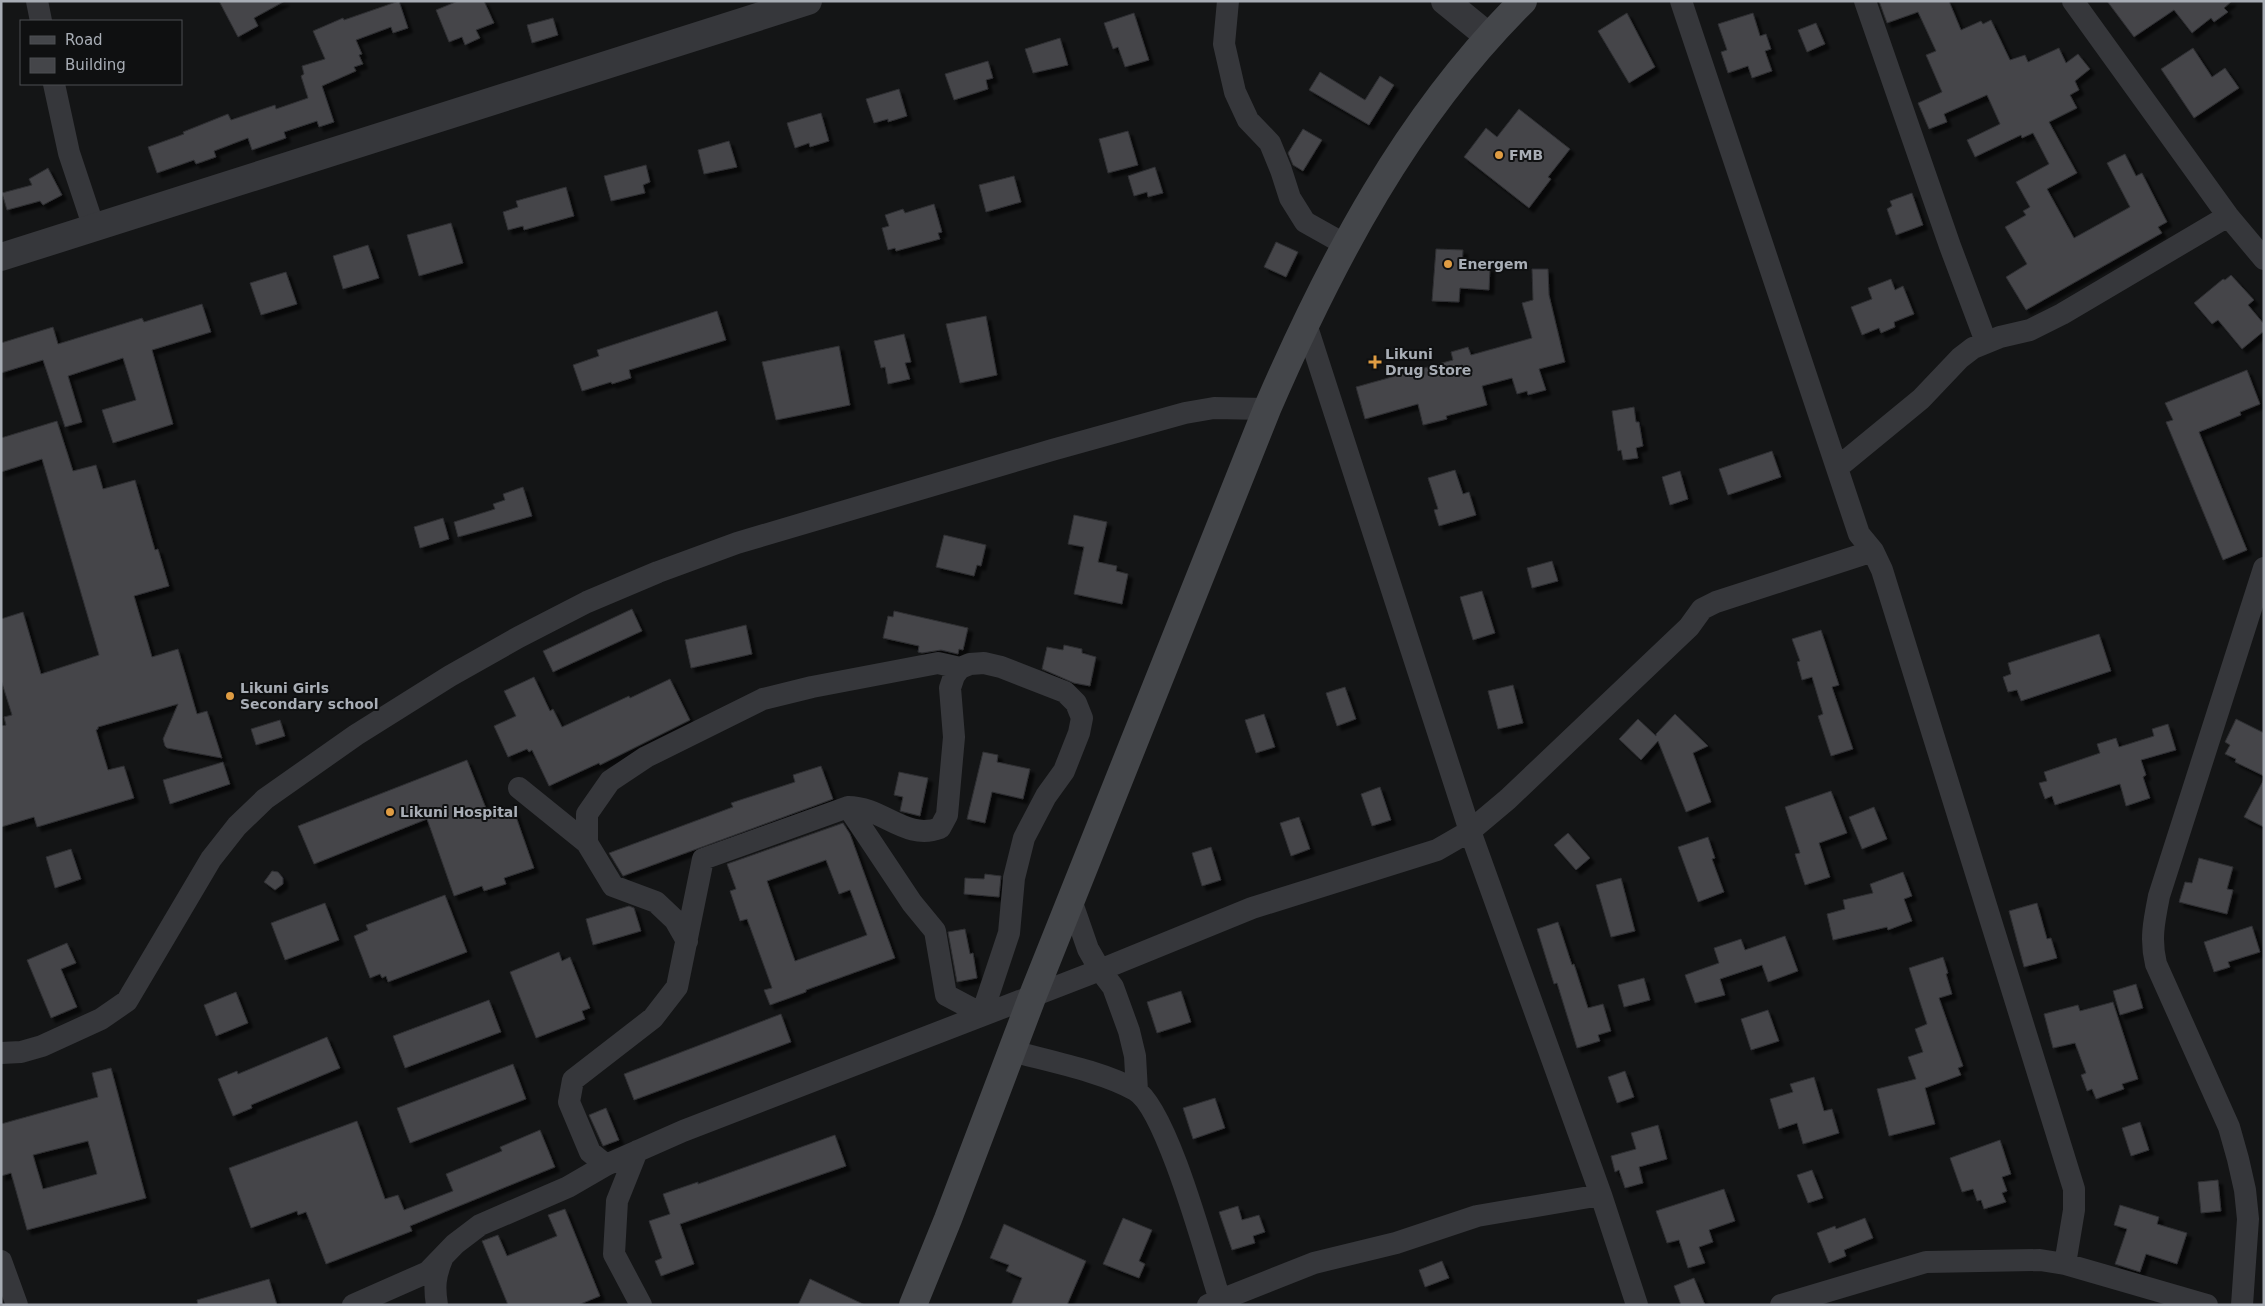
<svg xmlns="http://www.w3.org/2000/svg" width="2265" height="1306" font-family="'DejaVu Sans',sans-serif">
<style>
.building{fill:#444549;stroke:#2f2f32;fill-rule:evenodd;filter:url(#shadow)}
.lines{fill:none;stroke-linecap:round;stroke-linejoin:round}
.minor{stroke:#36373b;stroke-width:22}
.tertiary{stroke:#36373b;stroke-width:28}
.secondary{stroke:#44464a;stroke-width:28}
.poi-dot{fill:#df9c43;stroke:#0f1011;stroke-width:2}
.labels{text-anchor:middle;stroke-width:4;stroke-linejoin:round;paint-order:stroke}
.poi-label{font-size:14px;font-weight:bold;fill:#a8adb5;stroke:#0f1011;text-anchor:start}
</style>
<defs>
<filter id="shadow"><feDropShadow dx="4.5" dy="4.5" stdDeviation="1" flood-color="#0009"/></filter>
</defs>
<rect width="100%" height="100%" fill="#141516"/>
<path class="building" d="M 219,1 L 285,1 L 254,18 L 258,26 L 238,37 Z
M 399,1 L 408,28 L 393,33 L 391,27 L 356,40 L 362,54 L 359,55 L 363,64 L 354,67 L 356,71 L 322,86 L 334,122 L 319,127 L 317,121 L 284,132 L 286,138 L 252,150 L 248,138 L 214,151 L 216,157 L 196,164 L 194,160 L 157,173 L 148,147 L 184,134 L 183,132 L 228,114 L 231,120 L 275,105 L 276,109 L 308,98 L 301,76 L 304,74 L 302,66 L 325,59 L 313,31 L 343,18 L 344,20 Z
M 458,1 L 484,1 L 494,23 L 476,30 L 480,38 L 465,45 L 462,37 L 449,42 L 436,10 Z
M 1879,1 L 1949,1 L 1961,30 L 1981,21 L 1983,24 L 1991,20 L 2010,60 L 2025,55 L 2028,62 L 2059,48 L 2066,63 L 2078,54 L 2090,69 L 2075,81 L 2079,90 L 2070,95 L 2077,108 L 2049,122 L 2077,173 L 2047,189 L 2074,238 L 2130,207 L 2107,163 L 2125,154 L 2136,176 L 2142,173 L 2167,222 L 2158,227 L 2162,233 L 2026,310 L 2006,277 L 2027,264 L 2005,227 L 2026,215 L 2023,211 L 2030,207 L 2016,182 L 2049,164 L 2033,133 L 2022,138 L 2021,135 L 1975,157 L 1967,140 L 2000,124 L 1987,95 L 1944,114 L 1947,122 L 1929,129 L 1918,103 L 1942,92 L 1926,55 L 1936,51 L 1918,12 L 1887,23 Z
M 2107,1 L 2232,1 L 2224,8 L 2228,12 L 2214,22 L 2211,18 L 2192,33 L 2174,10 L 2134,37 Z
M 1134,13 L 1149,60 L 1125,67 L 1118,47 L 1113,49 L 1104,23 Z
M 1627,13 L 1655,67 L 1629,83 L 1598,31 Z
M 1753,13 L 1760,36 L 1766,34 L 1771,49 L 1765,51 L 1772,71 L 1752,78 L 1748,66 L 1728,73 L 1721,52 L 1727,50 L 1718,24 Z
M 553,18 L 558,35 L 532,43 L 527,25 Z
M 1816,23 L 1825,44 L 1807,52 L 1798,30 Z
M 1060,38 L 1068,65 L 1033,73 L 1025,49 Z
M 2193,48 L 2212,77 L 2225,68 L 2239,88 L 2194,118 L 2161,69 Z
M 988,61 L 993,78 L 986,80 L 988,89 L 954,100 L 945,74 Z
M 1320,72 L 1365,100 L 1380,76 L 1394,85 L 1369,125 L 1309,90 Z
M 899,89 L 907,116 L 888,122 L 888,119 L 874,123 L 866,99 Z
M 1519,109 L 1570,149 L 1548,177 L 1551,179 L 1529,208 L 1464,157 L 1486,128 L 1497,137 Z
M 821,113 L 829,141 L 810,147 L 809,143 L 795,148 L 787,123 Z
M 1303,129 L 1322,140 L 1303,171 L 1293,165 L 1288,153 Z
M 1128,131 L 1138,165 L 1108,173 L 1099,139 Z
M 729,141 L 737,167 L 704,174 L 698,150 Z
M 646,165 L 650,182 L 643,185 L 645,193 L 611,201 L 604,176 Z
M 1155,167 L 1163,193 L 1148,197 L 1147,192 L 1134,196 L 1128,176 Z
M 48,168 L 62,195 L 43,205 L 40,201 L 7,210 L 2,193 L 32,185 L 29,179 Z
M 1014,176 L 1021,202 L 986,212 L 979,185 Z
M 566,187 L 574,216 L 524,230 L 523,226 L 508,230 L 503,212 L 518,207 L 516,201 Z
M 1912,193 L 1923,225 L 1896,235 L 1887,209 L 1892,206 L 1890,201 Z
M 934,204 L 942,232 L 938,233 L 940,239 L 896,251 L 895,248 L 888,250 L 882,228 L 889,226 L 885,215 L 903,209 L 905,213 Z
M 451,223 L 463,263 L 419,276 L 407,235 Z
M 1276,242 L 1298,252 L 1286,277 L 1264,267 Z
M 368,245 L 379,278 L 343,289 L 333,256 Z
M 1436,249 L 1463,250 L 1462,266 L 1490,268 L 1489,290 L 1460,288 L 1459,302 L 1432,301 Z
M 1532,269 L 1548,269 L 1549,295 L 1565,362 L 1539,369 L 1546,390 L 1528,395 L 1527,391 L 1517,394 L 1512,378 L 1482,386 L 1487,405 L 1446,416 L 1447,419 L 1423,425 L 1418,404 L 1365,419 L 1356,387 L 1453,360 L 1451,352 L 1468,347 L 1471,355 L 1532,338 L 1522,303 L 1533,300 Z
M 286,272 L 297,304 L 261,315 L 250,283 Z
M 2231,275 L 2254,300 L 2248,305 L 2264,324 L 2264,331 L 2242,349 L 2218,320 L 2212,324 L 2194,303 L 2223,279 L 2225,280 Z
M 1891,279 L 1895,290 L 1903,286 L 1914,314 L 1894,322 L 1895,327 L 1881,333 L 1879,328 L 1862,335 L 1851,307 L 1872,299 L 1868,288 Z
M 202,304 L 211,332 L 152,350 L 173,424 L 113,443 L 102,410 L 136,400 L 123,358 L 68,376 L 82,422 L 65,427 L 43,360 L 1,373 L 1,343 L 53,327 L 58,344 L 142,318 L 144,322 Z
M 717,311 L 726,340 L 629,370 L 631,378 L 612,384 L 611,382 L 582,391 L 573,365 L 599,356 L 597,350 Z
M 986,316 L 997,375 L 960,383 L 946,324 Z
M 904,334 L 911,362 L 905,363 L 910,379 L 888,384 L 885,367 L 881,368 L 874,341 Z
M 839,346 L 850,405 L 776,420 L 762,362 Z
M 2247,370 L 2260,404 L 2240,412 L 2241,415 L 2199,432 L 2247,550 L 2223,560 L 2166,422 L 2173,420 L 2165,403 Z
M 1634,407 L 1636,422 L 1639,422 L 1643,446 L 1636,448 L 1638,458 L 1623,460 L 1621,450 L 1618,451 L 1612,411 Z
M 57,421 L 73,471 L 96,465 L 103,489 L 135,480 L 155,550 L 158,549 L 169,586 L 134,596 L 152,657 L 178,649 L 197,714 L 207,711 L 222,758 L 167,748 L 165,746 L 163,739 L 178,704 L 98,727 L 98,729 L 96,730 L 108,770 L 124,766 L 134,798 L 37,827 L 34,817 L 1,827 L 1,726 L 6,725 L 4,717 L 12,715 L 1,680 L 1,619 L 23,612 L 41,674 L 99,655 L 42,459 L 1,472 L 1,438 Z
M 1772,451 L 1781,477 L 1728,495 L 1719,469 Z
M 1455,470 L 1463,494 L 1469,492 L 1476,515 L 1439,526 L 1434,510 L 1438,509 L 1428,478 Z
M 1680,471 L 1688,499 L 1670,505 L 1662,477 Z
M 523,487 L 532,516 L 458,537 L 454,522 L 495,509 L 493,504 L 505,500 L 503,494 Z
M 1074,515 L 1107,522 L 1098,562 L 1117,566 L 1116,571 L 1128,574 L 1122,604 L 1074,594 L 1084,547 L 1068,544 Z
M 443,518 L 449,539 L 420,548 L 414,527 Z
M 944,535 L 986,545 L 981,566 L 977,565 L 974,576 L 936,567 Z
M 1552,561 L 1558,581 L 1532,588 L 1527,568 Z
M 1482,591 L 1495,633 L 1473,640 L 1460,597 Z
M 632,609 L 642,631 L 553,672 L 543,651 Z
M 894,611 L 968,628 L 963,650 L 959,649 L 958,654 L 941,650 L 922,653 L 918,652 L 919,646 L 883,638 L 888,616 L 893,617 Z
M 746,625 L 752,654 L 691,668 L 685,640 Z
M 1821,630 L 1839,685 L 1832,687 L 1853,749 L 1831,756 L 1818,716 L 1823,714 L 1812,677 L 1802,680 L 1797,662 L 1800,661 L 1792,639 Z
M 2099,634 L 2111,671 L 2021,701 L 2017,690 L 2008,692 L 2003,677 L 2011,674 L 2008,663 Z
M 1064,645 L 1082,649 L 1082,653 L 1096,657 L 1090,686 L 1074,683 L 1042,669 L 1047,647 L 1063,650 Z
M 534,677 L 550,711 L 553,709 L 562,727 L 629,696 L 630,698 L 670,679 L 690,720 L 600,765 L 599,763 L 549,786 L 532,750 L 529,752 L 527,749 L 508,757 L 494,726 L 516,716 L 504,691 Z
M 1513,685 L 1523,723 L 1498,729 L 1488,691 Z
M 1345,687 L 1356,719 L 1337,726 L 1326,693 Z
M 1264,714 L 1275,747 L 1256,753 L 1245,720 Z
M 1675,714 L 1708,746 L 1693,753 L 1711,802 L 1686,812 L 1658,741 L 1641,760 L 1619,739 L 1638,719 L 1656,736 L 1656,734 Z
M 2236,719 L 2264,733 L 2264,776 L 2235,762 L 2236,759 L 2225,754 L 2230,745 L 2225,742 Z
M 280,720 L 285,736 L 256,745 L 251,729 Z
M 2168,724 L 2176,750 L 2141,760 L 2146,775 L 2143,777 L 2150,798 L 2126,806 L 2120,784 L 2055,805 L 2052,796 L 2045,799 L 2039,783 L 2047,781 L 2044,772 L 2100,753 L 2097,744 L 2116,738 L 2119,747 L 2154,736 L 2152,729 Z
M 983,752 L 998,755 L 997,762 L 1030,769 L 1023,799 L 992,792 L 985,823 L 967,819 Z
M 467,760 L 489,816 L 513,808 L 534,868 L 504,878 L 506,884 L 484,891 L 482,886 L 454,896 L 427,819 L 314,864 L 298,826 Z
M 223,762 L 230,784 L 170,804 L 163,780 Z
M 821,766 L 833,799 L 623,876 L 609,853 L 733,807 L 731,803 L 795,782 L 793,775 Z
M 899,772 L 928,778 L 920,816 L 900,811 L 903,797 L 894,795 Z
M 2264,779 L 2264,827 L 2244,817 Z
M 1380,787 L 1391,820 L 1372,826 L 1361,794 Z
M 1831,791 L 1847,833 L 1819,843 L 1830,877 L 1805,885 L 1795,854 L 1800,853 L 1785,807 Z
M 1874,807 L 1887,839 L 1862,849 L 1849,817 Z
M 1299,817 L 1310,849 L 1291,856 L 1280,823 Z
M 843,823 L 850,834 L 895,958 L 806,990 L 806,992 L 770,1005 L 764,990 L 772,988 L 747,919 L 740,921 L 730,891 L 736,889 L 727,864 ZM 826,860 L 839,894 L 850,890 L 867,935 L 795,961 L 767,881 Z
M 1568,833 L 1590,858 L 1576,870 L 1554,845 Z
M 1708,837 L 1715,858 L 1712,859 L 1724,892 L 1698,902 L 1678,847 Z
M 1211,847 L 1221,880 L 1202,886 L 1192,853 Z
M 71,849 L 81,879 L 55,888 L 46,857 Z
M 2199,858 L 2233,867 L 2227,889 L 2233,890 L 2227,914 L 2179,902 L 2185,882 L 2192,883 Z
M 272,871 L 278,872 L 283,878 L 283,884 L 275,890 L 264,882 Z
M 1903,872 L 1912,896 L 1904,899 L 1912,921 L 1888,930 L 1887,927 L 1833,940 L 1827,914 L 1845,909 L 1843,900 L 1873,893 L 1870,884 Z
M 985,874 L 1001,876 L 999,897 L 964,894 L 965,878 L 984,879 Z
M 1621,878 L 1635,931 L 1611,937 L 1596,885 Z
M 445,895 L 467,952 L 388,982 L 386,976 L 382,978 L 380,974 L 370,978 L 354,936 L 368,930 L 366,925 Z
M 325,903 L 339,940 L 285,960 L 271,923 Z
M 2037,903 L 2047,939 L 2051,938 L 2057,958 L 2024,967 L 2009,911 Z
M 629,906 L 634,908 L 641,931 L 593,945 L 586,919 Z
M 1558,922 L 1572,965 L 1574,964 L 1588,1008 L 1603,1004 L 1611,1031 L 1598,1035 L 1600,1041 L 1577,1048 L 1557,983 L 1554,984 L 1537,929 Z
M 2252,926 L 2260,952 L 2228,962 L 2230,967 L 2214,972 L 2204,942 Z
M 965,929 L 970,954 L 973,953 L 977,978 L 957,982 L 948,932 Z
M 1785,936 L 1798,971 L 1768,982 L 1762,965 L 1720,979 L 1725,995 L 1695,1003 L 1685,975 L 1719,963 L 1714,948 L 1741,939 L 1745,950 Z
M 67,943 L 76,963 L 61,969 L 77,1007 L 51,1018 L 27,960 Z
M 559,952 L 562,961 L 570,957 L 590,1008 L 582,1011 L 585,1019 L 536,1038 L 510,972 Z
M 1943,957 L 1948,973 L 1946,974 L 1952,994 L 1939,998 L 1963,1066 L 1958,1068 L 1961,1075 L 1925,1088 L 1935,1124 L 1889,1136 L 1877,1089 L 1916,1079 L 1908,1057 L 1923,1052 L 1915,1029 L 1927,1024 L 1909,968 Z
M 1644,978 L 1650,1000 L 1624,1007 L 1618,985 Z
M 2136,984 L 2143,1008 L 2120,1015 L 2113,991 Z
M 1181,991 L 1191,1022 L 1157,1033 L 1147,1002 Z
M 236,992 L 248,1023 L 216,1036 L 204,1005 Z
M 489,1000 L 501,1032 L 405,1068 L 393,1036 Z
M 2113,1002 L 2138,1079 L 2122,1084 L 2124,1089 L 2096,1099 L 2092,1089 L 2087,1091 L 2081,1075 L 2086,1073 L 2075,1043 L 2053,1048 L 2044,1014 L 2078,1005 L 2080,1011 Z
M 1768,1010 L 1779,1041 L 1751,1050 L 1741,1019 Z
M 781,1014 L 791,1042 L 634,1100 L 624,1074 Z
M 327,1037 L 340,1068 L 251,1105 L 252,1108 L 233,1116 L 218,1079 L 237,1071 L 238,1074 Z
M 513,1064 L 526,1099 L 410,1143 L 397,1108 Z
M 111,1068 L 146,1198 L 27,1230 L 11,1173 L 1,1176 L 1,1124 L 98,1097 L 92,1073 ZM 88,1141 L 97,1174 L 43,1189 L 33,1155 Z
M 1625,1071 L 1634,1097 L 1617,1103 L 1608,1077 Z
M 1814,1077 L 1824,1111 L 1832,1109 L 1839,1133 L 1803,1144 L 1797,1123 L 1779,1129 L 1770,1099 L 1793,1092 L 1790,1084 Z
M 1215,1098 L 1225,1128 L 1193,1139 L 1183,1108 Z
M 606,1108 L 619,1140 L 603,1146 L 589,1115 Z
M 357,1121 L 385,1199 L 398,1195 L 404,1210 L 453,1191 L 446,1174 L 502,1151 L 500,1147 L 540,1130 L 555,1167 L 410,1226 L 412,1231 L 326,1264 L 306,1212 L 298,1215 L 297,1211 L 251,1228 L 229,1168 Z
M 2140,1122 L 2149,1150 L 2131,1156 L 2122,1128 Z
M 1658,1125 L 1667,1159 L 1639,1167 L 1643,1183 L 1625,1188 L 1619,1170 L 1615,1172 L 1611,1156 L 1636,1149 L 1631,1133 Z
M 835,1135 L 846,1166 L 680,1224 L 694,1264 L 661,1276 L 655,1261 L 662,1258 L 649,1221 L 670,1214 L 663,1194 L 698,1182 L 698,1184 Z
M 2000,1140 L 2011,1174 L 2002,1177 L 2007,1191 L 2002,1193 L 2006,1202 L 1984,1209 L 1981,1200 L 1977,1201 L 1973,1189 L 1962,1192 L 1950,1158 Z
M 1812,1170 L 1823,1198 L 1808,1203 L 1797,1175 Z
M 2218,1180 L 2221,1211 L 2201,1213 L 2198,1182 Z
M 1724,1189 L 1735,1221 L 1709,1230 L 1713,1242 L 1699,1247 L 1705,1263 L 1688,1268 L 1679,1240 L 1667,1243 L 1656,1211 Z
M 2120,1205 L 2159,1217 L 2157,1224 L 2187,1233 L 2177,1264 L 2146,1254 L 2140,1272 L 2115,1264 L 2127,1229 L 2114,1225 Z
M 1238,1206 L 1242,1220 L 1259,1215 L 1265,1232 L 1253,1236 L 1255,1243 L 1232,1250 L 1219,1212 Z
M 565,1209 L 600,1296 L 578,1305 L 508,1305 L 482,1241 L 498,1235 L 507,1256 L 557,1236 L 548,1215 Z
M 1123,1218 L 1152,1230 L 1139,1261 L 1145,1264 L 1139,1278 L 1103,1264 Z
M 1865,1218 L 1873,1238 L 1844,1250 L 1846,1256 L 1829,1263 L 1817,1233 L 1835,1226 L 1836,1229 Z
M 1004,1224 L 1086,1261 L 1067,1305 L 1011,1305 L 1022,1278 L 1006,1271 L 1009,1265 L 990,1258 Z
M 1442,1261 L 1449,1278 L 1425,1287 L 1419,1270 Z
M 1694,1278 L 1705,1305 L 1681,1305 L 1674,1286 Z
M 269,1279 L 277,1305 L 198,1305 L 197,1300 Z
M 810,1279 L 865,1305 L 798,1305 Z"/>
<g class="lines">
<path class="minor" d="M 37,1 L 41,21
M 1228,1 L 1224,44 L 1235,92 L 1248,120 L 1270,143 L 1281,170 L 1290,198 L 1305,222 L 1346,245
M 1681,1 L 1859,534 L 1873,551 L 1882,570 L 2074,1189 L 2074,1210 L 2065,1264
M 1865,1 L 1950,246 L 1986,342
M 2073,1 L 2228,216 L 2264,259
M 54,84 L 69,153 L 94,228
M 1305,321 L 1470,831 L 1601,1195 L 1637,1305
M 1837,468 L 1921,399 L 1960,358 L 1973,348 L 2000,337 L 2030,330 L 2062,314 L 2228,216
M 519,788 L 587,843 L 613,886 L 656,902 L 675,920 L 687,941
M 587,843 L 587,814 L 610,781 L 646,757 L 763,699 L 812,687 L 938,663 L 960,668
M 1071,900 L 1088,949 L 1100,970 L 1113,987 L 1129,1031 L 1135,1056 L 1137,1091
M 1012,1051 C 1049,1061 1104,1072 1135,1090 C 1167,1108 1207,1260 1220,1300
M 1,1053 L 21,1052 L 42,1046 L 101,1019 L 127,1001 L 211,859 L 237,826 L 265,799 L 356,735 L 450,676 L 519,637 L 587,602 L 658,572 L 737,543 L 1052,450 L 1185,413 L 1214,408 L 1267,409
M 637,1151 L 617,1201 L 614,1254 L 641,1305
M 606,1165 L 590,1152 L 569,1102 L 573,1080 L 653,1018 L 677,987 L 703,859 L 848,807 C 883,807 905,841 940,828 L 947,815 L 954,737 L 950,688 L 954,676 L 960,668 L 970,664 L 984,663 L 1001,667 L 1065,692 L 1076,703 L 1082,718 L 1079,733 L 1064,771 L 1046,796 L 1024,838 L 1014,878 L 1009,933 L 982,1014 L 946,995 L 935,931 L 912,903 L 848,807
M 1,1261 L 17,1305
M 353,1305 L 428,1272 L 455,1244 L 480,1225 L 568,1187 L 606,1165 L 683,1131 L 1100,970 L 1252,908 L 1437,850 L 1470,831 L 1508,799 L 1689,627 L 1702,609 L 1716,602 L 1873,551
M 437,1305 C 434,1287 435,1276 442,1259
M 1208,1305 L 1314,1263 L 1396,1243 L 1477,1216 L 1601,1195
M 1781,1305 L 1926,1262 L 2040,1260 L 2065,1264 L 2207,1305
M 2242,1305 L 2248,1219 L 2245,1190 L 2238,1159 L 2229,1127 L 2156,964 C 2150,940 2154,921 2159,896 L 2264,568"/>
<path class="tertiary" d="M 1445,1 L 1488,36
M 1,257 L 808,1"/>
<path class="secondary" d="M 913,1305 L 948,1219 L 1033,995 L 1267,409 C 1331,261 1407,116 1523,1"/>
</g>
<g class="poi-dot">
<circle cx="1499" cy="155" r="5"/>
<circle cx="1448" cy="264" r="5"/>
<path d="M1372.5 354.5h5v5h5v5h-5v5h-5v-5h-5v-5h5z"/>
<circle cx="230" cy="696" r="5"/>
<circle cx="390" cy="812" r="5"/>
</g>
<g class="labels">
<g class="poi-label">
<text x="1509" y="160">FMB</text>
<text x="1458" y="269">Energem</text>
<text x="1385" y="359">Likuni<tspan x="1385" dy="16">Drug Store</tspan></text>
<text x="240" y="693">Likuni Girls<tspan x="240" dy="16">Secondary school</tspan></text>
<text x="400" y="817">Likuni Hospital</text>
</g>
</g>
<rect width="2265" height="1306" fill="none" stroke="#a8adb5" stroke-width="5"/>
<rect x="20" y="20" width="162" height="65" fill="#0f1011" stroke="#4c4f53"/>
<rect x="30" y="36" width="25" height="8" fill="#44464a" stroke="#4c4f53"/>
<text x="65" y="45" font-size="15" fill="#a8adb5">Road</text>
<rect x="30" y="58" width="25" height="15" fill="#444549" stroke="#4c4f53"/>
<text x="65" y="70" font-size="15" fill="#a8adb5">Building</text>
</svg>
